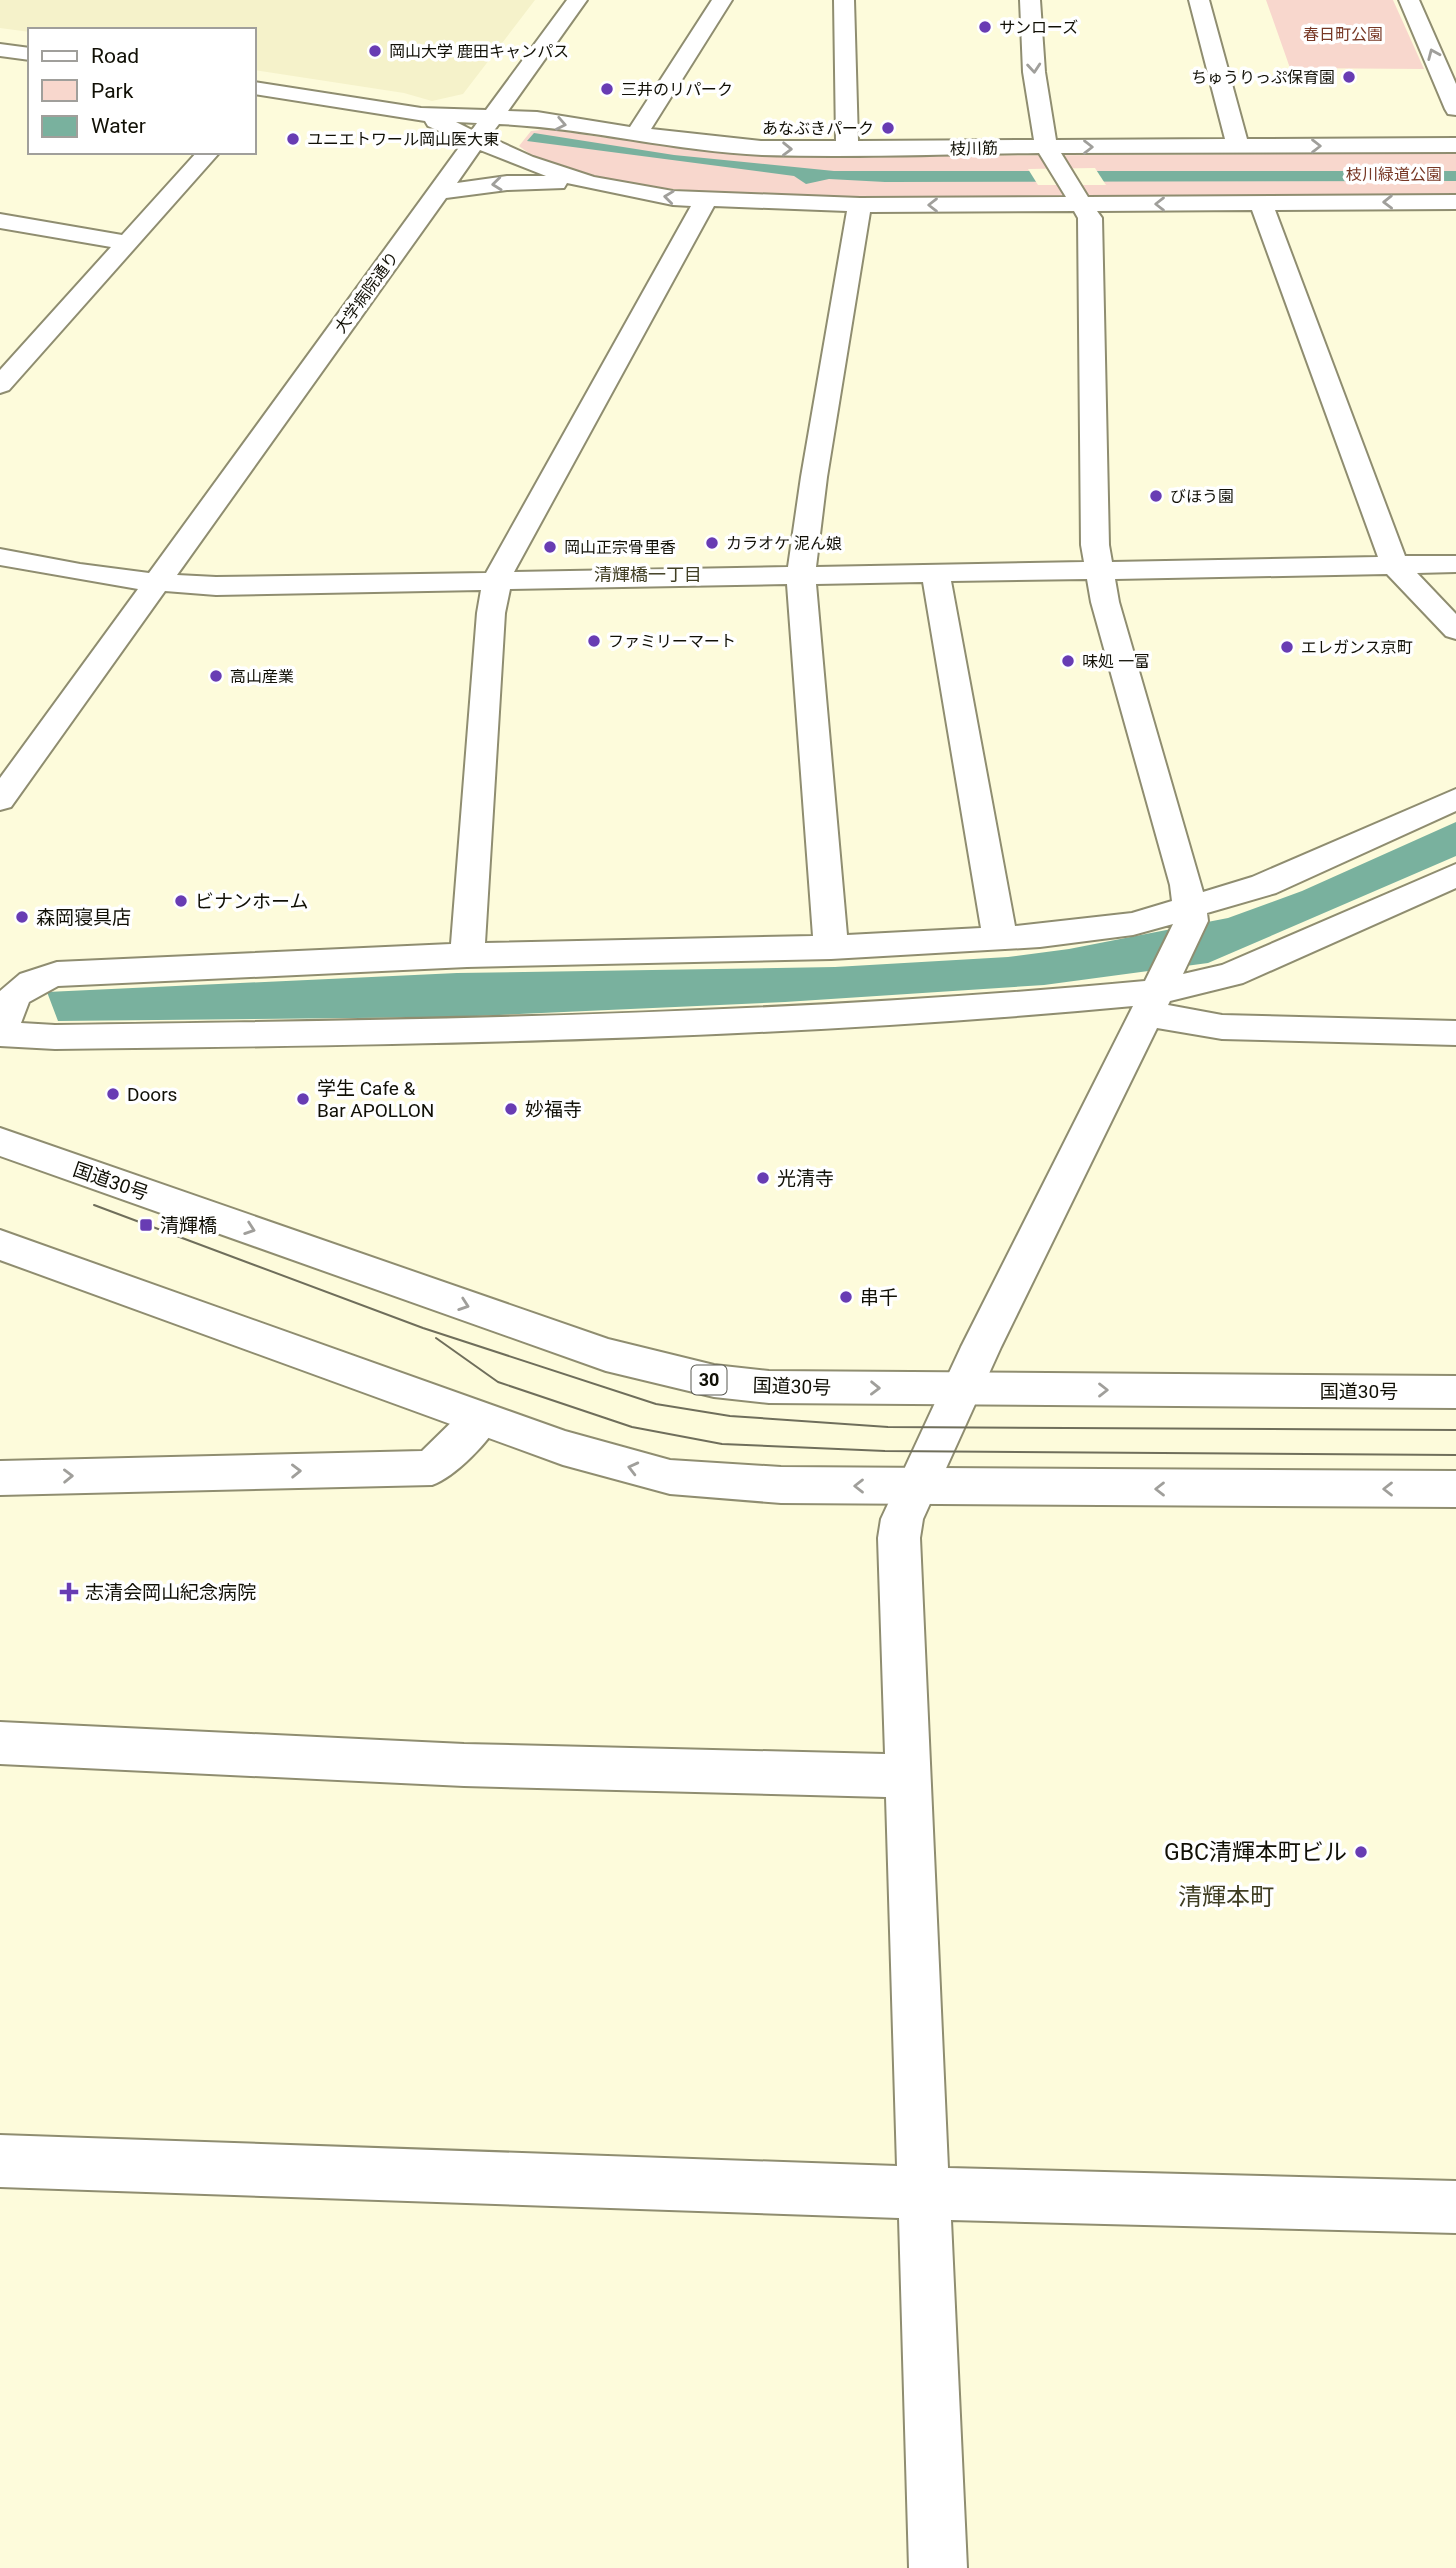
<svg xmlns="http://www.w3.org/2000/svg" width="1456" height="2568" font-family="Roboto,'Noto Sans JP',sans-serif">
<style>
.built{fill:#f5f2ca}
.green{fill:#f8d7cd}
.water{fill:#79b19e}
.pier{fill:#fdfbdb}
.lines{fill:none;stroke-linecap:round;stroke-linejoin:round}
.minor-casing{stroke:#8f8d70;stroke-width:4}
.highway-casing{stroke:#8f8d70;stroke-width:4}
.minor{fill:#fff;fill-rule:evenodd}
.highway{fill:#fff;fill-rule:evenodd}
.tram{stroke:#6f6e5b;stroke-width:2}
.oneway{stroke:#a09f9b}
.poi-dot{fill:#683cb3;stroke:#fff;stroke-width:2.5}
.labels{text-anchor:middle;stroke-width:7;stroke-linejoin:round;paint-order:stroke}
.far-poi-label{font-size:16px;fill:#111006;stroke:#fff;text-anchor:start}
.far-park-label{font-size:16px;fill:#773825;stroke:#fff}
.far-street-label{font-size:16px;fill:#111006;stroke:#fff}
.far-neighbourhood-label{font-size:18px;fill:#403e23;stroke:#fff}
.shield{fill:#fff;stroke:#585851;stroke-width:2}
.shield-label{font-size:18px;font-weight:bold;fill:#111006}
.poi-label{font-size:19px;fill:#111006;stroke:#fff;text-anchor:start}
.street-label{font-size:19px;fill:#111006;stroke:#fff}
.near-poi-label{font-size:23px;fill:#111006;stroke:#fff;text-anchor:end}
.near-neighbourhood-label{font-size:24px;fill:#403e23;stroke:#fff}
</style>
<rect width="100%" height="100%" fill="#fdfbdb"/>
<path class="built" d="M 0,0 L 535,0 L 463,94 L 432,101 L 404,93 L 254,70 L 254,30 L 30,30 L 30,32 L 0,28 Z"/>
<path class="green" d="M 1266,0 L 1393,0 L 1424,69 L 1290,68 Z
M 549,129 C 686,153 826,154 965,155 C 1129,156 1292,154 1456,152 L 1456,195 L 859,198 L 714,192 L 661,188 L 616,181 L 541,162 L 519,146 L 531,131 Z"/>
<path class="water" d="M 534,133 L 674,155 L 834,171 L 1456,171 L 1456,181 L 885,182 L 829,179 L 806,184 L 794,176 L 527,141 Z
M 1456,822 L 1456,856 L 1208,963 L 1044,985 L 785,1002 L 454,1017 L 58,1021 L 47,992 L 457,973 L 835,967 L 1008,957 L 1069,949 L 1228,918 L 1302,891 Z"/>
<path class="pier" d="M 1095,168 L 1106,185 L 1038,185 L 1028,169 Z"/>
<g class="lines">
<defs>
<path id="minor" d="M 567,0 L 587,0 L 508,111 L 537,112 L 630,127 L 712,0 L 732,0 L 651,129 L 761,141 L 836,141 L 834,0 L 854,0 L 858,141 L 1034,140 L 1023,72 L 1020,0 L 1040,0 L 1045,72 L 1056,140 L 1225,139 L 1189,0 L 1209,0 L 1247,139 L 1456,138 L 1456,152 L 1061,153 L 1088,197 L 1456,195 L 1456,209 L 1275,210 L 1405,556 L 1456,556 L 1456,572 L 1417,573 L 1456,614 L 1456,639 L 1446,636 L 1387,574 L 1115,579 L 1119,602 L 1203,892 L 1252,877 L 1456,789 L 1456,811 L 1276,893 L 1207,913 L 1208,921 L 1183,974 L 1222,965 L 1456,864 L 1456,888 L 1243,983 L 1170,1001 L 1168,1005 L 1222,1015 L 1456,1021 L 1456,1045 L 1222,1039 L 1157,1028 L 1001,1347 L 923,1519 L 920,1538 L 948,2168 L 1456,2181 L 1456,2233 L 951,2220 L 967,2568 L 909,2568 L 899,2218 L 0,2187 L 0,2135 L 897,2166 L 886,1797 L 464,1786 L 0,1764 L 0,1722 L 464,1744 L 885,1754 L 878,1538 L 881,1519 L 961,1347 L 1133,1006 C 775,1040 414,1045 55,1049 L 0,1046 L 0,991 L 20,974 L 57,962 L 451,944 L 477,613 L 481,590 L 216,595 L 165,591 L 11,807 L 0,810 L 0,778 L 138,589 L 0,565 L 0,549 L 80,564 L 149,573 L 463,142 L 428,126 L 425,121 L 254,94 L 254,82 L 421,108 L 486,110 ZM 456,122 L 477,123 L 472,130 ZM 499,124 C 587,128 674,151 762,155 C 854,158 947,154 1039,153 L 1066,197 L 860,198 L 673,191 L 594,177 L 533,157 L 489,137 ZM 480,150 L 546,176 L 507,176 L 457,183 ZM 567,183 L 673,205 L 691,206 L 486,573 L 216,577 L 177,575 L 446,198 L 507,190 L 564,188 ZM 714,206 L 847,211 L 801,477 L 788,567 L 514,572 ZM 1252,210 L 1378,557 L 1112,562 L 1109,545 L 1102,218 L 1097,211 ZM 1074,211 L 1078,218 L 1081,545 L 1084,562 L 816,567 L 827,477 L 870,212 ZM 1087,579 L 1091,602 L 1170,885 L 1172,901 L 1132,913 L 1015,926 L 951,581 ZM 923,582 L 981,928 L 847,935 L 816,584 ZM 787,584 L 813,936 L 485,943 L 505,613 L 510,589 ZM 1173,924 L 1145,981 C 783,1015 419,1020 55,1025 L 21,1023 L 29,1002 L 58,986 L 467,967 L 831,959 L 1040,947 L 1133,935 Z
M 1399,0 L 1419,0 L 1456,84 L 1456,115 L 1448,114 L 1445,109 Z
M 0,44 L 30,48 L 30,60 L 0,56 Z
M 197,152 L 220,152 L 9,390 L 0,393 L 0,370 L 111,247 L 0,228 L 0,214 L 122,235 Z
M 481,1402 L 495,1407 L 501,1419 C 490,1441 455,1477 432,1485 L 0,1495 L 0,1461 L 422,1451 L 467,1407 Z"/>
<path id="highway" d="M 0,1128 L 608,1339 L 714,1365 L 769,1371 L 1456,1376 L 1456,1408 L 769,1403 L 714,1397 L 606,1371 L 0,1156 Z
M 0,1230 L 565,1431 L 670,1460 L 781,1467 L 1456,1471 L 1456,1507 L 781,1503 L 670,1494 L 563,1465 L 0,1260 Z"/>
</defs>
<use href="#minor" class="minor-casing"/>
<use href="#highway" class="highway-casing"/>
<use href="#minor" class="minor"/>
<use href="#highway" class="highway"/>
<path class="tram" d="M 94,1205 L 423,1328 L 656,1404 L 730,1416 L 888,1427 L 1456,1430
M 436,1338 L 498,1382 L 632,1427 L 722,1444 L 885,1451 L 1456,1455"/>
</g>
<defs><path id="oneway-chevron" d="M-2-3.5L2.5 0L-2 3.5" fill="none" stroke-width="1.6" stroke-linecap="round" stroke-linejoin="round" transform="scale(1.75)"/></defs>
<g class="oneway">
<use href="#oneway-chevron" transform="translate(1433 54) rotate(-113)"/>
<use href="#oneway-chevron" transform="translate(1034 68) rotate(85)"/>
<use href="#oneway-chevron" transform="translate(561 124) rotate(11)"/>
<use href="#oneway-chevron" transform="translate(1316 146)"/>
<use href="#oneway-chevron" transform="translate(1088 147)"/>
<use href="#oneway-chevron" transform="translate(787 149) rotate(1)"/>
<use href="#oneway-chevron" transform="translate(497 184) rotate(174)"/>
<use href="#oneway-chevron" transform="translate(669 197) rotate(-173)"/>
<use href="#oneway-chevron" transform="translate(1388 202) rotate(179)"/>
<use href="#oneway-chevron" transform="translate(1160 204) rotate(180)"/>
<use href="#oneway-chevron" transform="translate(933 205) rotate(180)"/>
<use href="#oneway-chevron" transform="translate(250 1229) rotate(19)"/>
<use href="#oneway-chevron" transform="translate(464 1305) rotate(19)"/>
<use href="#oneway-chevron" transform="translate(875 1388) rotate(1)"/>
<use href="#oneway-chevron" transform="translate(1103 1390)"/>
<use href="#oneway-chevron" transform="translate(633 1468) rotate(-166)"/>
<use href="#oneway-chevron" transform="translate(296 1471) rotate(-1)"/>
<use href="#oneway-chevron" transform="translate(68 1476) rotate(-1)"/>
<use href="#oneway-chevron" transform="translate(859 1486) rotate(-180)"/>
<use href="#oneway-chevron" transform="translate(1160 1489) rotate(-180)"/>
<use href="#oneway-chevron" transform="translate(1388 1489) rotate(-180)"/>
</g>
<g class="poi-dot">
<circle cx="985" cy="27" r="7"/>
<circle cx="375" cy="51" r="7"/>
<circle cx="1349" cy="77" r="7"/>
<circle cx="607" cy="89" r="7"/>
<circle cx="888" cy="128" r="7"/>
<circle cx="293" cy="139" r="7"/>
<circle cx="1156" cy="496" r="7"/>
<circle cx="712" cy="543" r="7"/>
<circle cx="550" cy="547" r="7"/>
<circle cx="594" cy="641" r="7"/>
<circle cx="1287" cy="647" r="7"/>
<circle cx="1068" cy="661" r="7"/>
<circle cx="216" cy="676" r="7"/>
<circle cx="181" cy="901" r="7"/>
<circle cx="22" cy="917" r="7"/>
<circle cx="113" cy="1094" r="7"/>
<circle cx="303" cy="1099" r="7"/>
<circle cx="511" cy="1109" r="7"/>
<circle cx="763" cy="1178" r="7"/>
<rect x="139" y="1218" width="14" height="14" rx="3.5"/>
<circle cx="846" cy="1297" r="7"/>
<path d="M65.5 1581.5h7v7h7v7h-7v7h-7v-7h-7v-7h7z"/>
<circle cx="1361" cy="1852" r="7"/>
</g>
<g class="labels">
<g class="far-poi-label">
<text x="999" y="33">サンローズ</text>
<text x="389" y="57">岡山大学 鹿田キャンパス</text>
<text x="1335" y="83" text-anchor="end">ちゅうりっぷ保育園</text>
<text x="621" y="95">三井のリパーク</text>
<text x="874" y="134" text-anchor="end">あなぶきパーク</text>
<text x="307" y="145">ユニエトワール岡山医大東</text>
<text x="1170" y="502">びほう園</text>
<text x="726" y="549">カラオケ 泥ん娘</text>
<text x="564" y="553">岡山正宗骨里香</text>
<text x="608" y="647">ファミリーマート</text>
<text x="1301" y="653">エレガンス京町</text>
<text x="1082" y="667">味処 一富</text>
<text x="230" y="682">高山産業</text>
</g>
<g class="far-park-label">
<text x="1343" y="40">春日町公園</text>
<text x="1394" y="180">枝川緑道公園</text>
</g>
<g class="far-street-label">
<text transform="translate(974 148) rotate(-1)" y="6">枝川筋</text>
<text transform="translate(366 292) rotate(-54)" y="6">大学病院通り</text>
</g>
<g class="far-neighbourhood-label">
<text x="648" y="581">清輝橋一丁目</text>
</g>
<rect class="shield" x="691.5" y="1365.5" width="35" height="29" rx="5"/>
<g class="shield-label">
<text x="709" y="1386">30</text>
</g>
<g class="poi-label">
<text x="195" y="908">ビナンホーム</text>
<text x="36" y="924">森岡寝具店</text>
<text x="317" y="1095">学生 Cafe &amp;<tspan x="317" dy="22">Bar APOLLON</tspan></text>
<text x="127" y="1101">Doors</text>
<text x="525" y="1116">妙福寺</text>
<text x="777" y="1185">光清寺</text>
<text x="160" y="1232">清輝橋</text>
<text x="860" y="1304">串千</text>
<text x="85" y="1599">志清会岡山紀念病院</text>
</g>
<g class="street-label">
<text transform="translate(111 1181) rotate(19)" y="7">国道30号</text>
<text transform="translate(792 1386) rotate(2)" y="7">国道30号</text>
<text x="1359" y="1398">国道30号</text>
</g>
<g class="near-poi-label">
<text x="1347" y="1860">GBC清輝本町ビル</text>
</g>
<g class="near-neighbourhood-label">
<text x="1226" y="1905">清輝本町</text>
</g>
</g>
<rect x="28" y="28" width="228" height="126" fill="#ffffff" stroke="#a09f9b" stroke-width="2"/>
<rect x="42" y="51" width="35" height="10" fill="#ffffff" stroke="#a09f9b" stroke-width="2"/>
<text x="91" y="63" font-size="21" fill="#111006">Road</text>
<rect x="42" y="80" width="35" height="21" fill="#f8d7cd" stroke="#a09f9b" stroke-width="2"/>
<text x="91" y="98" font-size="21" fill="#111006">Park</text>
<rect x="42" y="116" width="35" height="21" fill="#79b19e" stroke="#a09f9b" stroke-width="2"/>
<text x="91" y="133" font-size="21" fill="#111006">Water</text>
</svg>
